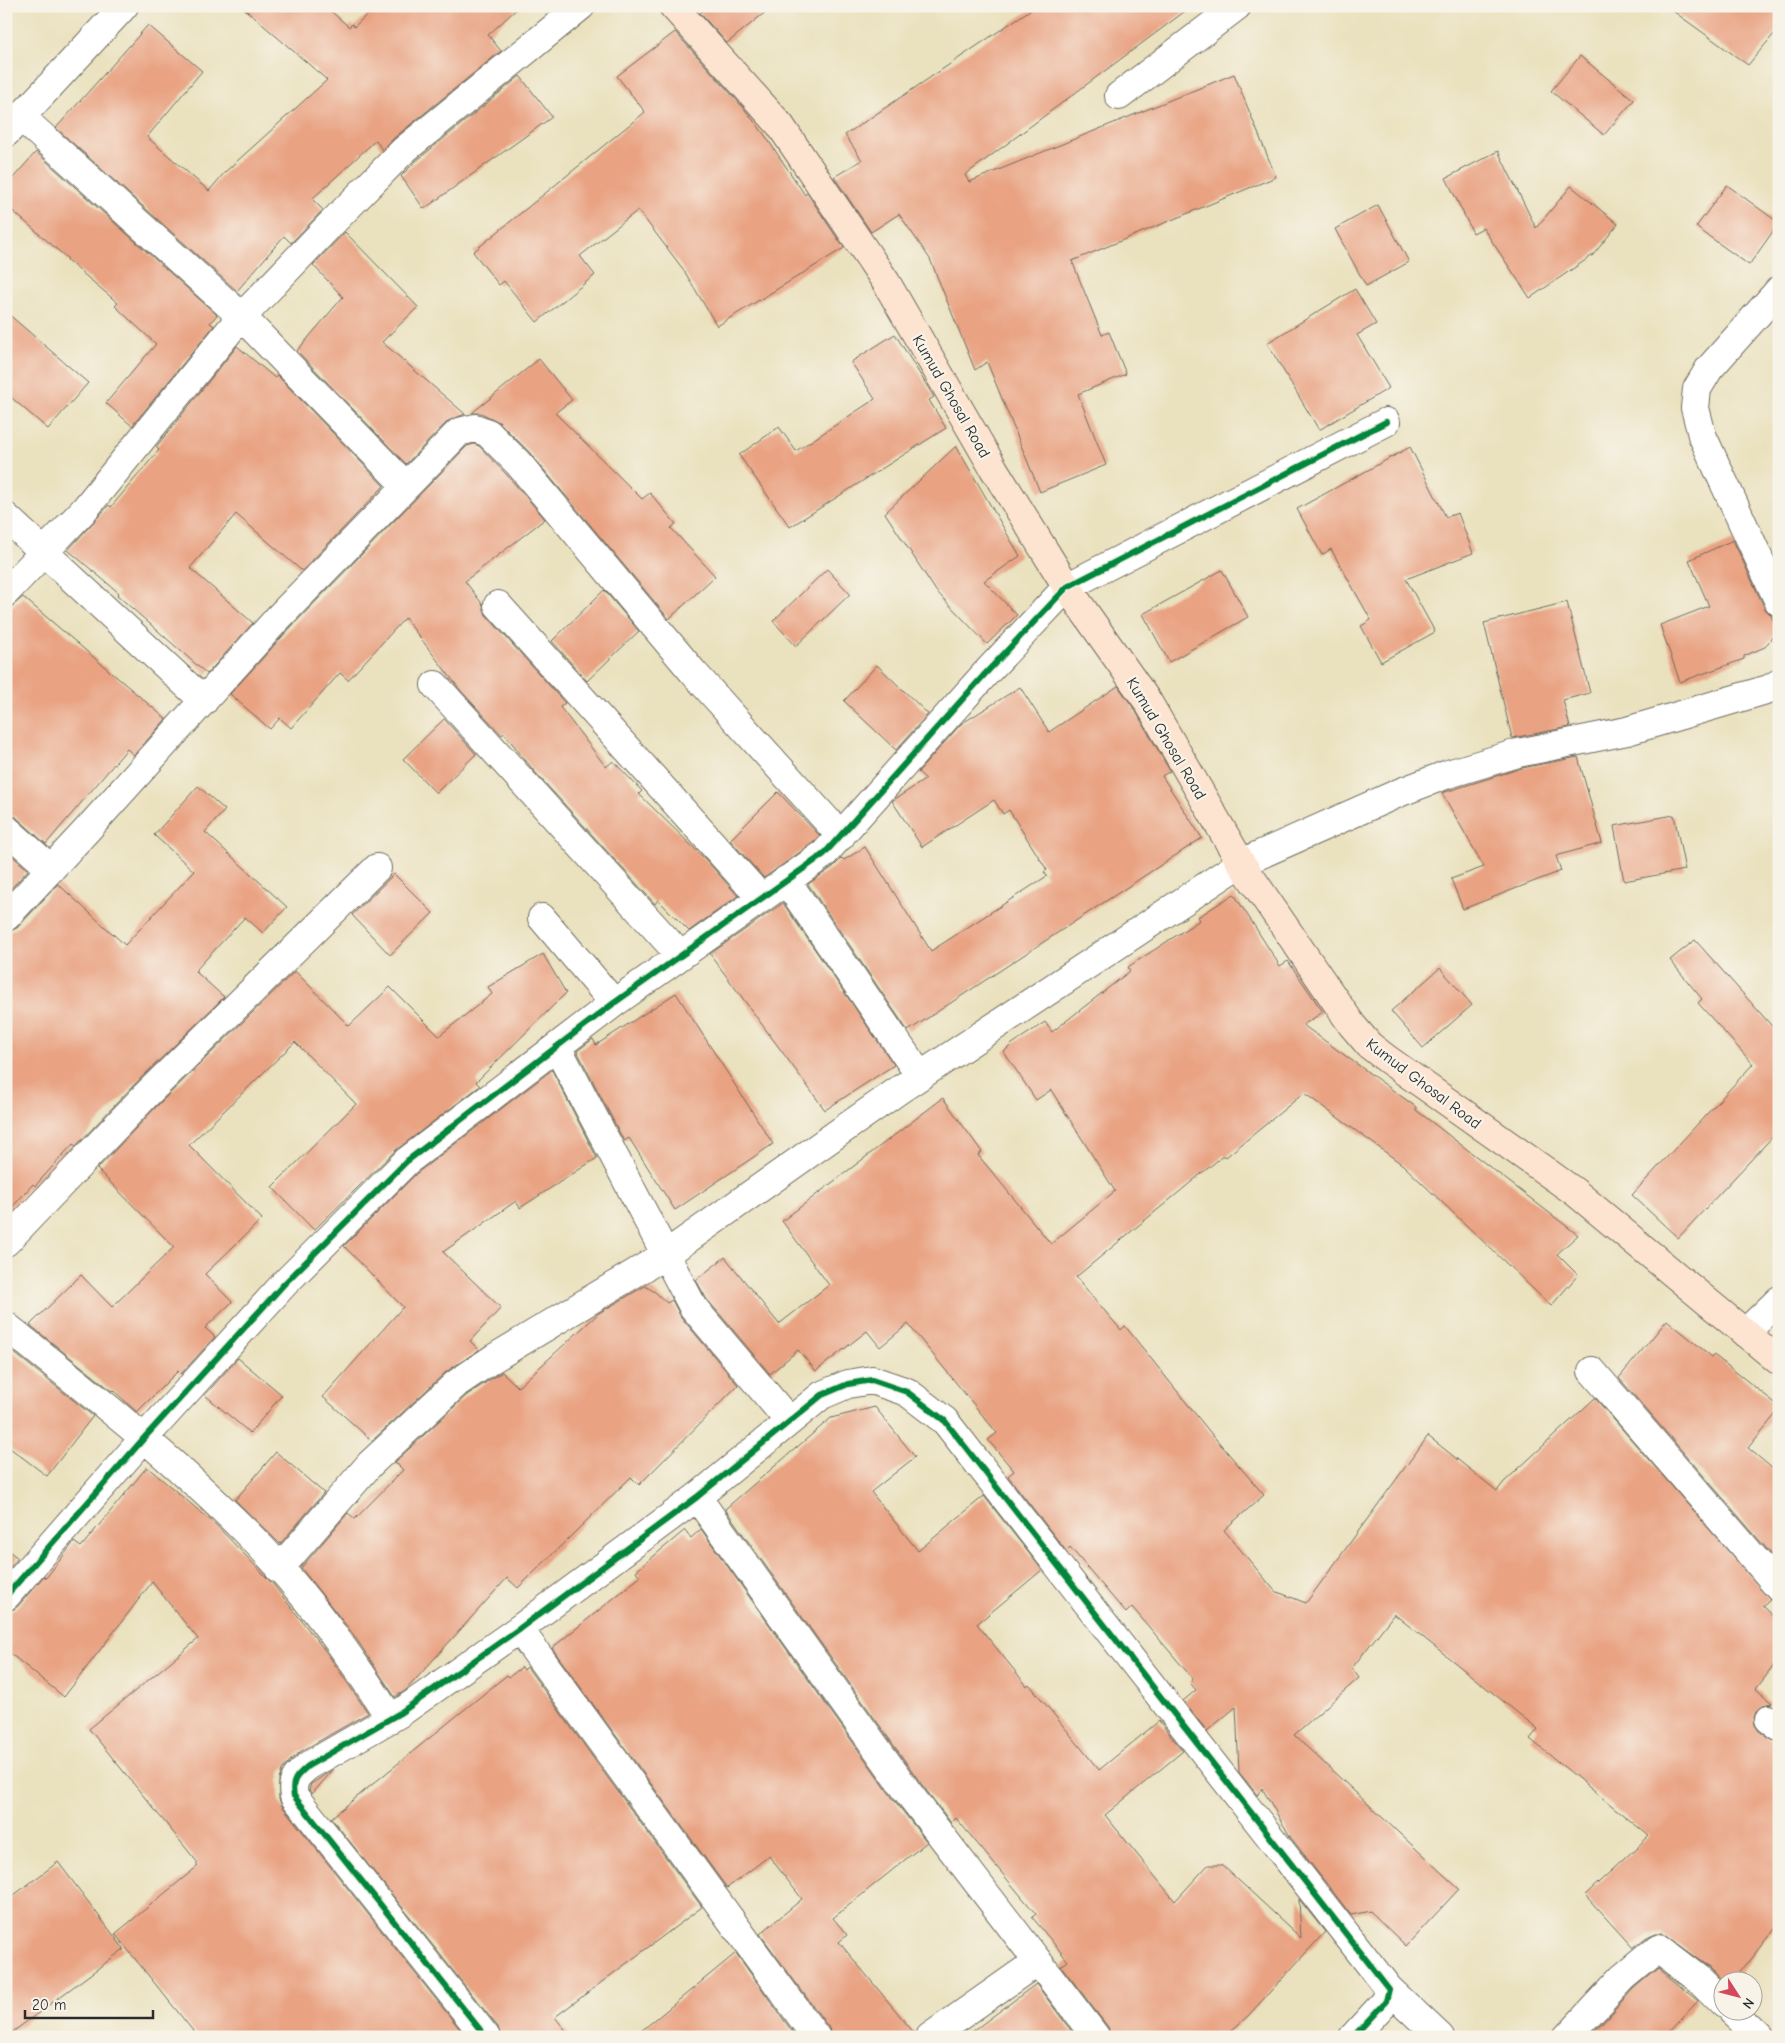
<svg xmlns="http://www.w3.org/2000/svg" width="1785" height="2043" font-family="'Comic Neue',sans-serif">
<style>
.building{fill:#e9a383}
.lines{fill:none;stroke-linecap:round;stroke-linejoin:round}
.street-casing{stroke:#6e6b5e;stroke-width:30}
.secondary-casing{stroke:#6e6b5e;stroke-width:30}
.street{stroke:#fff;stroke-width:28}
.secondary{stroke:#fde4d1;stroke-width:28}
.cycleway-casing{stroke:#f7f3e8;stroke-width:9}
.cycleway{stroke:#00873e;stroke-width:6}
.labels{text-anchor:middle;stroke-width:4.5;stroke-linejoin:round;paint-order:stroke}
.street-label{font-size:16px;fill:#2b2b2b;stroke:#f7f3e8}
</style>
<rect width="100%" height="100%" fill="#f7f3e8"/>
<filter id="ink" filterUnits="userSpaceOnUse"><feTurbulence type="fractalNoise" baseFrequency=".02" numOctaves="2"/><feDisplacementMap in="SourceGraphic" scale="10" xChannelSelector="R" yChannelSelector="G"/><feConvolveMatrix kernelMatrix="1 2 1 2 8 2 1 2 1" color-interpolation-filters="sRGB"/></filter>
<filter id="wash" filterUnits="userSpaceOnUse"><feTurbulence type="fractalNoise" baseFrequency=".0096" numOctaves="4" result="noise"/><feDisplacementMap in="SourceGraphic" scale="20" xChannelSelector="R" yChannelSelector="G"/><feGaussianBlur stdDeviation="1.12" result="paint"/><feColorMatrix in="noise" values="0 0 0 0 0 0 0 0 0 0 0 0 0 0 0 0 0 1.4 0 .05"/><feComposite in="paint" operator="in"/></filter>
<g filter="url(#wash)">
<rect width="100%" height="100%" fill="#eae1be"/>
<g id="blocks">
<path class="building" d="M 241,6 L 325,6 L 349,27 L 352,24 L 354,27 L 376,6 L 520,6 L 488,35 L 501,51 L 394,138 L 382,150 L 376,140 L 312,199 L 323,210 L 291,243 L 284,236 L 237,291 L 56,128 L 148,25 L 202,71 L 147,137 L 209,191 L 225,172 L 327,80 Z
M 709,6 L 773,6 L 727,43 L 700,13 Z
M 1036,6 L 1192,6 L 965,175 L 969,182 L 1234,74 L 1276,177 L 1072,261 L 1102,335 L 1109,332 L 1126,374 L 1078,394 L 1106,465 L 1040,492 L 987,362 L 975,370 L 930,259 L 899,214 L 871,232 L 834,177 L 862,160 L 845,135 Z
M 1666,6 L 1779,6 L 1779,28 L 1748,65 Z
M 675,32 L 742,106 L 764,134 L 805,195 L 807,193 L 844,248 L 717,326 L 683,269 L 638,210 L 580,256 L 595,275 L 537,322 L 504,281 L 499,285 L 473,252 L 645,112 L 617,76 Z
M 1580,56 L 1634,100 L 1604,135 L 1551,91 Z
M 520,76 L 552,117 L 424,209 L 401,176 L 415,162 Z
M 1498,151 L 1536,228 L 1571,186 L 1618,224 L 1593,255 L 1530,298 L 1483,228 L 1473,233 L 1446,178 Z
M 36,152 L 217,315 L 210,323 L 214,326 L 132,426 L 106,403 L 156,344 L 115,306 L 118,303 L 67,260 L 68,259 L 6,205 L 6,186 Z
M 1727,185 L 1779,223 L 1749,265 L 1696,227 Z
M 1378,205 L 1409,262 L 1366,286 L 1335,229 Z
M 345,232 L 418,307 L 382,342 L 465,414 L 448,421 L 406,464 L 297,351 L 343,297 L 313,265 Z
M 1355,289 L 1376,324 L 1357,335 L 1389,388 L 1319,430 L 1267,343 Z
M 6,312 L 88,383 L 48,429 L 6,393 Z
M 895,334 L 934,397 L 929,400 L 946,428 L 790,527 L 739,455 L 779,427 L 796,451 L 875,399 L 851,362 Z
M 237,346 L 275,378 L 277,375 L 384,486 L 302,571 L 236,514 L 190,568 L 253,623 L 207,674 L 117,595 L 119,593 L 68,550 L 109,505 L 111,507 L 159,450 L 156,447 Z
M 539,359 L 572,400 L 555,413 L 642,499 L 650,493 L 676,524 L 671,528 L 715,576 L 669,619 L 529,452 L 499,422 L 481,413 L 472,413 Z
M 474,444 L 479,446 L 506,474 L 545,519 L 465,581 L 483,605 L 486,615 L 565,703 L 560,707 L 606,767 L 613,761 L 642,791 L 639,794 L 707,861 L 738,896 L 689,931 L 658,900 L 655,904 L 534,771 L 504,733 L 502,735 L 461,691 L 405,618 L 348,680 L 340,673 L 291,728 L 280,718 L 270,729 L 230,694 L 291,627 L 467,446 Z
M 956,446 L 1020,556 L 984,581 L 1017,615 L 987,644 L 936,591 L 885,513 Z
M 1410,447 L 1446,517 L 1458,513 L 1473,553 L 1406,579 L 1435,632 L 1381,662 L 1361,626 L 1371,620 L 1331,549 L 1322,555 L 1297,509 Z
M 1733,540 L 1765,609 L 1771,615 L 1777,630 L 1765,647 L 1744,656 L 1744,659 L 1680,682 L 1660,625 L 1709,606 L 1689,560 Z
M 827,569 L 850,594 L 796,646 L 773,621 Z
M 1222,570 L 1248,617 L 1169,662 L 1143,614 Z
M 604,590 L 639,631 L 587,681 L 552,641 Z
M 23,597 L 166,719 L 134,755 L 127,749 L 46,844 L 16,817 L 6,814 L 6,607 L 11,607 Z
M 1567,602 L 1590,693 L 1563,700 L 1570,727 L 1512,738 L 1484,623 Z
M 877,665 L 928,714 L 896,750 L 844,701 Z
M 1118,686 L 1135,710 L 1170,771 L 1162,776 L 1202,838 L 908,1031 L 808,884 L 833,867 L 842,858 L 844,860 L 865,847 L 931,951 L 1047,876 L 1044,872 L 1047,870 L 1009,810 L 1003,814 L 994,800 L 922,847 L 892,801 L 926,779 L 918,772 L 961,724 L 1020,687 L 1049,732 Z
M 444,719 L 476,754 L 436,793 L 403,759 Z
M 1578,757 L 1602,843 L 1556,856 L 1561,871 L 1463,909 L 1451,879 L 1484,867 L 1442,793 L 1522,768 Z
M 198,786 L 225,810 L 205,832 L 287,907 L 263,933 L 245,917 L 195,971 L 224,997 L 134,1085 L 76,1146 L 73,1144 L 35,1186 L 33,1184 L 6,1214 L 6,932 L 17,928 L 58,884 L 125,945 L 194,871 L 154,835 Z
M 778,792 L 820,836 L 814,842 L 764,878 L 730,840 Z
M 1674,815 L 1685,870 L 1624,881 L 1614,826 Z
M 6,850 L 28,870 L 6,894 Z
M 394,874 L 433,913 L 390,955 L 352,915 Z
M 1234,894 L 1280,966 L 1288,961 L 1323,1012 L 1303,1025 L 1416,1107 L 1416,1110 L 1578,1235 L 1557,1254 L 1578,1275 L 1551,1306 L 1403,1165 L 1304,1093 L 1226,1157 L 1224,1155 L 1076,1277 L 1121,1330 L 1125,1326 L 1209,1431 L 1264,1495 L 1224,1530 L 1275,1591 L 1306,1603 L 1428,1436 L 1497,1491 L 1504,1482 L 1595,1398 L 1770,1599 L 1762,1606 L 1779,1622 L 1779,1659 L 1756,1689 L 1773,1703 L 1763,1705 L 1757,1710 L 1754,1717 L 1755,1725 L 1759,1731 L 1770,1739 L 1779,1742 L 1779,1923 L 1734,1980 L 1722,1981 L 1707,1966 L 1662,1933 L 1655,1933 L 1648,1936 L 1633,1948 L 1585,1895 L 1649,1836 L 1530,1739 L 1538,1729 L 1394,1614 L 1352,1668 L 1359,1678 L 1294,1735 L 1459,1889 L 1406,1946 L 1370,1911 L 1351,1915 L 1291,1838 L 1262,1788 L 1258,1796 L 1239,1772 L 1236,1707 L 1207,1731 L 1183,1701 L 1196,1690 L 1190,1683 L 1193,1679 L 1132,1607 L 1126,1613 L 1070,1547 L 1066,1551 L 1008,1476 L 1014,1471 L 988,1440 L 997,1433 L 908,1324 L 880,1347 L 867,1331 L 816,1371 L 798,1350 L 770,1374 L 706,1298 L 696,1280 L 725,1257 L 779,1324 L 829,1285 L 782,1221 L 943,1098 L 982,1152 L 978,1155 L 1051,1244 L 1115,1191 L 1051,1090 L 1036,1100 L 1004,1052 L 1012,1044 L 1045,1022 L 1052,1032 L 1130,971 L 1128,967 L 1200,920 L 1198,917 Z
M 783,903 L 894,1065 L 825,1110 L 710,954 Z
M 1695,940 L 1779,1034 L 1779,1130 L 1678,1238 L 1632,1195 L 1753,1064 L 1698,1003 L 1702,999 L 1670,960 Z
M 543,954 L 566,993 L 476,1082 L 480,1086 L 396,1150 L 314,1230 L 272,1187 L 356,1104 L 295,1042 L 189,1145 L 262,1219 L 205,1274 L 232,1302 L 205,1328 L 215,1337 L 181,1374 L 178,1371 L 137,1412 L 113,1390 L 112,1391 L 30,1325 L 81,1275 L 112,1307 L 174,1247 L 97,1169 L 156,1107 L 295,971 L 349,1026 L 390,987 L 439,1036 L 492,994 L 488,987 Z
M 1440,968 L 1472,1005 L 1423,1048 L 1391,1011 Z
M 676,993 L 773,1144 L 675,1210 L 629,1138 L 624,1141 L 577,1051 L 593,1039 L 596,1045 Z
M 552,1070 L 597,1158 L 520,1208 L 516,1201 L 443,1252 L 501,1308 L 470,1341 L 479,1350 L 446,1372 L 372,1441 L 323,1397 L 403,1307 L 344,1246 L 417,1173 Z
M 645,1286 L 655,1292 L 667,1303 L 672,1300 L 681,1317 L 738,1385 L 639,1485 L 631,1477 L 518,1588 L 507,1578 L 406,1690 L 395,1697 L 353,1634 L 301,1568 L 348,1513 L 355,1519 L 403,1470 L 395,1462 L 467,1395 L 502,1372 L 518,1387 L 599,1313 Z
M 1667,1320 L 1712,1357 L 1714,1355 L 1779,1406 L 1779,1410 L 1748,1448 L 1779,1474 L 1779,1563 L 1619,1378 Z
M 7,1347 L 93,1416 L 47,1476 L 6,1445 Z
M 238,1358 L 282,1395 L 250,1433 L 205,1395 Z
M 875,1407 L 915,1457 L 871,1492 L 918,1551 L 984,1496 L 1042,1570 L 977,1624 L 1027,1686 L 1029,1684 L 1099,1770 L 1159,1721 L 1183,1751 L 1105,1815 L 1175,1901 L 1208,1865 L 1222,1865 L 1301,1938 L 1299,1899 L 1325,1932 L 1248,2016 L 1224,2037 L 1111,2037 L 1108,2027 L 1061,1966 L 1068,1961 L 1032,1917 L 1036,1914 L 956,1818 L 951,1823 L 920,1782 L 725,1509 L 831,1418 Z
M 276,1452 L 324,1493 L 280,1544 L 235,1500 Z
M 147,1467 L 215,1524 L 272,1583 L 327,1653 L 368,1713 L 300,1752 L 290,1761 L 282,1770 L 279,1780 L 279,1799 L 282,1806 L 466,2037 L 198,2037 L 115,1934 L 198,1866 L 196,1864 L 198,1863 L 89,1729 L 198,1639 L 152,1582 L 64,1697 L 6,1650 L 6,1611 L 11,1611 L 18,1606 L 44,1576 L 46,1578 L 74,1542 L 81,1547 Z
M 701,1529 L 894,1800 L 927,1842 L 833,1918 L 847,1935 L 839,1942 L 915,2034 L 915,2037 L 831,2037 L 829,2028 L 760,1934 L 802,1899 L 769,1856 L 727,1888 L 552,1648 L 640,1577 L 636,1571 L 685,1530 L 691,1538 Z
M 6,1549 L 18,1558 L 6,1572 Z
M 522,1667 L 524,1670 L 527,1667 L 702,1907 L 555,2017 L 571,2037 L 501,2037 L 498,2027 L 331,1818 L 507,1675 L 509,1677 Z
M 334,1769 L 312,1794 L 309,1790 L 311,1784 Z
M 58,1862 L 124,1949 L 6,2037 L 6,1901 Z
M 736,1953 L 796,2037 L 634,2037 Z
M 1658,1968 L 1698,2001 L 1664,2037 L 1589,2037 L 1634,1988 Z
M 1036,1984 L 1076,2037 L 965,2037 Z"/>
</g>
</g>
<g filter="url(#ink)">
<use href="#blocks" fill-opacity="0" stroke="#6e6b5e" stroke-width="1"/>
<g class="lines">
<defs>
<path id="street" d="M 1119,96 L 1237,6
M 21,117 L 242,317 L 405,485
M 6,133 L 124,6
M 1779,290 L 1709,369 L 1697,389 L 1695,408 L 1702,435 L 1779,602
M 6,517 L 204,701
M 6,592 L 84,510 L 235,324 L 324,231 L 404,150 L 581,6
M 498,605 L 761,898
M 435,685 L 680,955
M 6,829 L 51,869
M 786,880 L 920,1076
M 6,917 L 87,830 L 278,618 L 459,432 L 475,428 L 488,433 L 518,463 L 693,672 L 841,836
M 542,918 L 614,1003
M 557,1047 L 693,1307 L 789,1421
M 6,1242 L 145,1096 L 377,868
M 6,1326 C 88,1391 170,1456 244,1530 C 300,1584 348,1652 390,1718
M 1745,1333 L 1779,1300
M 1592,1371 L 1779,1587
M 697,1497 L 907,1791 L 1096,2037
M 279,1569 L 370,1464 L 457,1383 L 494,1358 L 665,1255 L 899,1090 L 1241,863 L 1401,792 L 1448,774 L 1518,753 L 1627,731 L 1769,689 L 1779,683
M 6,1596 L 145,1437 L 285,1283 L 407,1161 L 614,1003 L 824,854 L 985,674 L 1067,587 L 1386,422
M 519,1629 L 816,2037
M 1769,1719 L 1779,1727
M 1389,1989 L 1440,2037
M 1731,2010 L 1759,2037
M 486,2037 L 294,1796 C 291,1781 296,1776 308,1766 L 400,1713 L 519,1629 L 697,1497 L 822,1395 L 848,1384 L 872,1380 L 907,1392 L 945,1421 L 1389,1989 L 1386,2001 L 1353,2037
M 930,2037 L 1038,1961
M 1567,2037 L 1623,1977 L 1658,1948 L 1697,1978 L 1722,2003"/>
<path id="secondary" d="M 673,6 L 780,125 L 886,282 L 994,469 L 1067,587 L 1148,702 L 1241,863 L 1352,1025 L 1369,1045 L 1387,1059 L 1575,1192 L 1779,1361"/>
</defs>
<use href="#street" class="street-casing"/>
<use href="#secondary" class="secondary-casing"/>
<use href="#street" class="street"/>
<use href="#secondary" class="secondary"/>
<defs>
<path id="cycleway" d="M 6,1596 L 145,1437 L 285,1283 L 407,1161 L 614,1003 L 824,854 L 985,674 L 1067,587 L 1386,422
M 486,2037 L 294,1796 C 291,1781 296,1776 308,1766 L 400,1713 L 519,1629 L 697,1497 L 822,1395 L 848,1384 L 872,1380 L 907,1392 L 945,1421 L 1389,1989 L 1386,2001 L 1353,2037"/>
</defs>
<use href="#cycleway" class="cycleway-casing"/>
<use href="#cycleway" class="cycleway"/>
</g>
</g>
<g class="labels">
<g class="street-label">
<text transform="translate(952 396) rotate(60)" y="6">Kumud Ghosal Road</text>
<text transform="translate(1167 738) rotate(59)" y="6">Kumud Ghosal Road</text>
<text transform="translate(1424 1083) rotate(37)" y="6">Kumud Ghosal Road</text>
</g>
</g>
<rect width="1785" height="2043" fill="none" stroke="#f7f3e8" stroke-width="25"/>
<g transform="translate(1738 1996) rotate(126)"><circle r="24" fill="#f7f3e8" stroke="#a5a39c"/>
<path d="M0-4L9 19L0 12L-9 19Z" fill="#d1495b"/>
<text y="-8" font-size="14" font-weight="bold" text-anchor="middle" fill="#2b2b2b">N</text>
</g>
<path d="M25 2010v8h128v-8" fill="none" stroke="#2b2b2b" stroke-width="2.5"/>
<text x="32" y="2010" font-size="15" fill="#2b2b2b" stroke="#f7f3e8" stroke-width="4" paint-order="stroke">20 m</text>
</svg>
